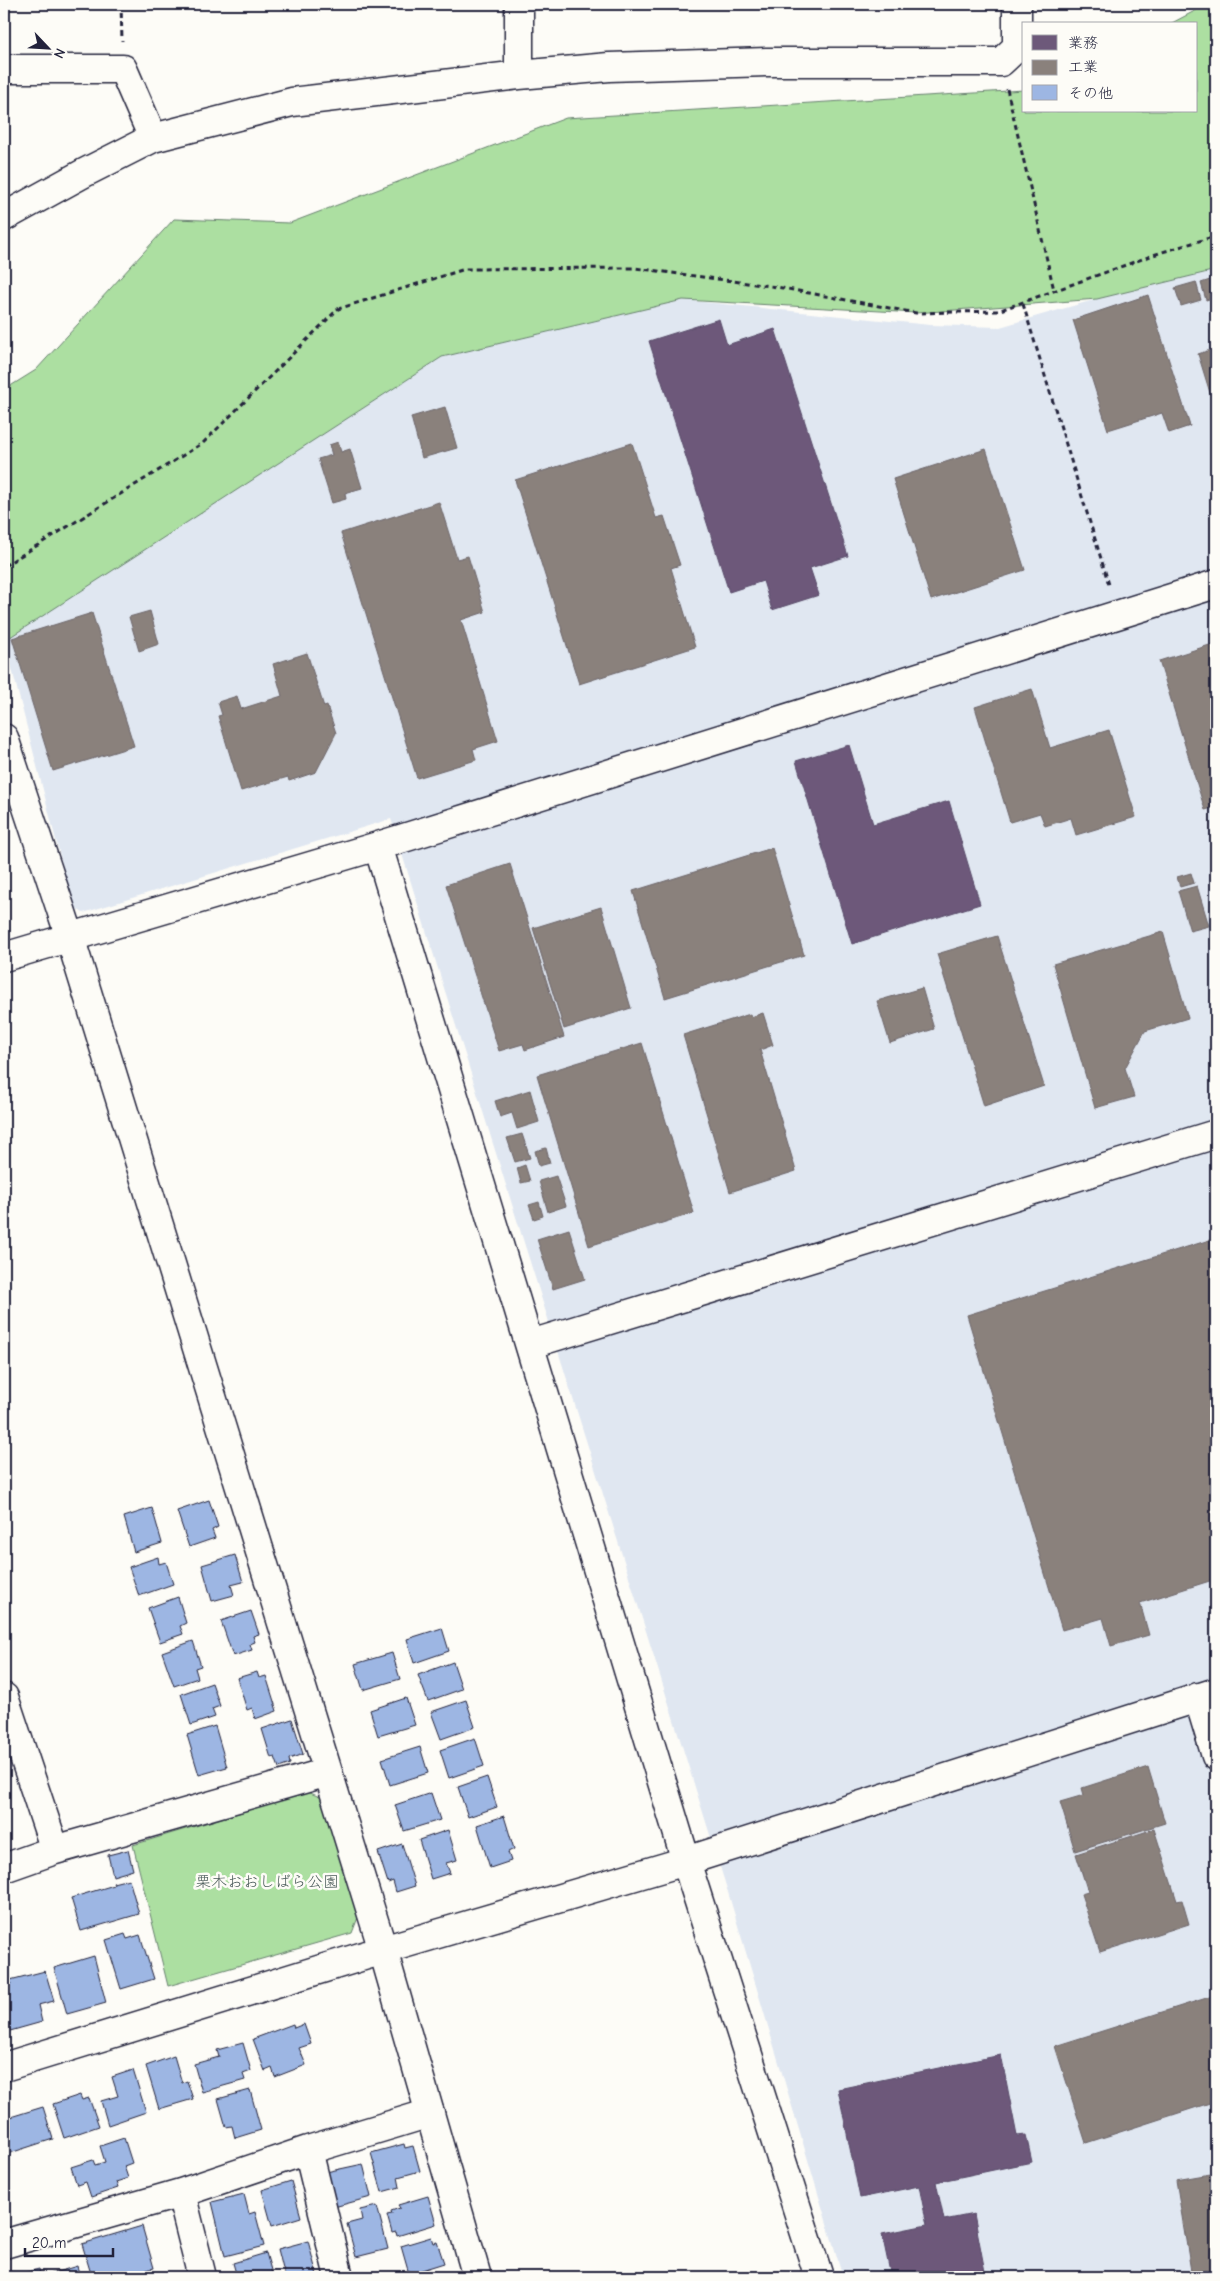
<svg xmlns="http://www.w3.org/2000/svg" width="1220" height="2281" font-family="'Comic Neue','Klee One',sans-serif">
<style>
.built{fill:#e0e7f1}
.green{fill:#acdfa1;stroke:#67806e}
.offices{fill:#6d597a;stroke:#564867}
.industry{fill:#8a817c;stroke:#6b6468}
.building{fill:#9db6e3;stroke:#22223b}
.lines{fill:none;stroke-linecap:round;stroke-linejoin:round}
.minor-casing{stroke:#22223b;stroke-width:31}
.tertiary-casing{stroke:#22223b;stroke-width:31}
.path{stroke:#22223b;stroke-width:3;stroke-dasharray:5 4;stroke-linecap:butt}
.minor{stroke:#fdfcf7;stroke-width:28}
.tertiary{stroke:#fdfcf7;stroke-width:28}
.labels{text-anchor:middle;stroke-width:5;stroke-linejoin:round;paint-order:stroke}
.park-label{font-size:16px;fill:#4b5b5a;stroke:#fdfcf7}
</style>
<rect width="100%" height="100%" fill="#fdfcf7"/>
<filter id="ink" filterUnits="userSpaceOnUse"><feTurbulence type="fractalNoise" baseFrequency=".02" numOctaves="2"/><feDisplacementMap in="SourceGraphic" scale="10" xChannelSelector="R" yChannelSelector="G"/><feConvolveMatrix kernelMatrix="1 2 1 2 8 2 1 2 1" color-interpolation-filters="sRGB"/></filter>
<g filter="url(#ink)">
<path class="built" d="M 1216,270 L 1216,2277 L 843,2277 L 727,1889 L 391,819 L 83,913 L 73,906 L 4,638 L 442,357 L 683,300 L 930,325 L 1000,327 L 1097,299 Z"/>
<path class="green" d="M 1208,4 L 1216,4 L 1216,270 L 1097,299 L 916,313 L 683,300 L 442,357 L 4,641 L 4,390 L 36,370 L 174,219 L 290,223 L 566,118 L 1024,90 L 1024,111 L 1196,111 L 1196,24 L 1170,24 Z
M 308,1792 L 322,1798 L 359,1915 L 352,1933 L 168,1986 L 133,1845 Z"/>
<path class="offices" d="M 719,319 L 727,345 L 775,329 L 848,556 L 810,568 L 819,595 L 772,610 L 763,581 L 729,592 L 649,341 Z
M 849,745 L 873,824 L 949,801 L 980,904 L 852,944 L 796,761 Z
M 1001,2055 L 1017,2136 L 1026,2135 L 1032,2162 L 936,2182 L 944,2220 L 974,2214 L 986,2277 L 891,2277 L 882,2234 L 927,2225 L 919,2186 L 860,2198 L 838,2089 Z"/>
<path class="industry" d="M 1216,278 L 1216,297 L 1206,300 L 1201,283 Z
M 1196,282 L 1201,300 L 1181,306 L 1175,288 Z
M 1148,295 L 1190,426 L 1169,433 L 1162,413 L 1108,430 L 1073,320 Z
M 1216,348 L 1216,412 L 1198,354 Z
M 445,407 L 457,448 L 422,458 L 411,417 Z
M 338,442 L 341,452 L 350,449 L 362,488 L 345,493 L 346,499 L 332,503 L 318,459 L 332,455 L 329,445 Z
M 632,443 L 656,518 L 664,516 L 680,565 L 671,568 L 695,647 L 579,684 L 515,480 Z
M 986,449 L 1025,570 L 931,600 L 893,479 Z
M 439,502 L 457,559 L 468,556 L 485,612 L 461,620 L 498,741 L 473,749 L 476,760 L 417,778 L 341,533 Z
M 150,611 L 159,644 L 139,651 L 129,617 Z
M 92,613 L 134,746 L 53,771 L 12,638 Z
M 1216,643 L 1216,807 L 1205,810 L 1159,661 Z
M 307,653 L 324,707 L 327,706 L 336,733 L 316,772 L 289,781 L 288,777 L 241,791 L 218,716 L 222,715 L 218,702 L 237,696 L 241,709 L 282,696 L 273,664 Z
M 1032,689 L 1050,748 L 1109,730 L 1136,817 L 1076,835 L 1071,818 L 1045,826 L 1040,813 L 1010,822 L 975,707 Z
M 772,848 L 804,955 L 665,998 L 633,891 Z
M 510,864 L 564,1037 L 525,1050 L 523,1044 L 499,1051 L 446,885 Z
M 1191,873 L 1194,883 L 1180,887 L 1177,877 Z
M 1197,886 L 1209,926 L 1190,931 L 1178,891 Z
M 601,907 L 631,1008 L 564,1029 L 533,928 Z
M 1163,932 L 1188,1018 L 1145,1031 L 1125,1068 L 1134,1097 L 1095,1108 L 1053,964 Z
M 997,936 L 1044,1086 L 984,1106 L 937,954 Z
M 922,988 L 934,1029 L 890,1043 L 877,1001 Z
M 763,1013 L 773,1045 L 760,1050 L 796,1171 L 730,1192 L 683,1035 L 750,1014 L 751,1017 Z
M 642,1043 L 694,1213 L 589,1246 L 537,1075 Z
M 530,1090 L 539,1122 L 517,1129 L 512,1113 L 500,1117 L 495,1101 Z
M 522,1134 L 530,1158 L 515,1162 L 507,1138 Z
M 546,1148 L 550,1163 L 539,1166 L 535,1151 Z
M 525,1165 L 530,1181 L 521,1183 L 517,1168 Z
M 556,1176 L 566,1206 L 548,1212 L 539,1181 Z
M 539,1202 L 543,1216 L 534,1219 L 529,1205 Z
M 569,1229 L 585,1279 L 553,1289 L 537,1239 Z
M 1216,1238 L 1216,1579 L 1140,1603 L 1149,1635 L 1111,1646 L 1103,1618 L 1062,1630 L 967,1315 Z
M 1148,1767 L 1165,1823 L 1075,1851 L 1060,1802 L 1084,1795 L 1082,1788 Z
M 1154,1829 L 1177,1901 L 1182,1900 L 1189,1924 L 1100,1952 L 1081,1894 L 1088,1892 L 1076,1854 Z
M 1216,1995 L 1216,2101 L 1086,2143 L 1055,2046 Z
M 1216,2173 L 1216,2277 L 1192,2277 L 1176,2180 Z"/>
<path class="building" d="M 209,1500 L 218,1527 L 212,1530 L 215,1538 L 189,1547 L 177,1511 Z
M 152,1508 L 162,1543 L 134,1552 L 124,1517 Z
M 235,1555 L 243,1582 L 231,1585 L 234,1595 L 212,1601 L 202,1565 Z
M 158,1557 L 159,1564 L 166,1562 L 173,1584 L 139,1596 L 129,1567 Z
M 178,1597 L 186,1623 L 180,1626 L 183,1634 L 160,1642 L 148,1608 Z
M 251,1611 L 259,1634 L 253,1636 L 255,1642 L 250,1644 L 252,1650 L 233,1656 L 221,1621 Z
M 442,1628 L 449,1651 L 414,1663 L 407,1639 Z
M 193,1641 L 201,1666 L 195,1668 L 198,1678 L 174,1686 L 162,1652 Z
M 392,1653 L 400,1679 L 363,1690 L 355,1664 Z
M 453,1662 L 462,1689 L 428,1701 L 418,1675 Z
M 257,1672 L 259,1678 L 266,1676 L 277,1711 L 255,1719 L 252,1708 L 247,1710 L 237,1678 Z
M 212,1683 L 220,1706 L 212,1709 L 215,1717 L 191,1725 L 181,1694 Z
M 406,1698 L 415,1725 L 378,1736 L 370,1710 Z
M 466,1700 L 475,1727 L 441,1739 L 431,1712 Z
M 292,1719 L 303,1754 L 289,1759 L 290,1764 L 279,1768 L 275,1757 L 271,1758 L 262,1729 Z
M 215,1726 L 227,1767 L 199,1775 L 187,1735 Z
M 475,1738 L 484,1766 L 449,1778 L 440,1750 Z
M 420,1747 L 428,1773 L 390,1785 L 382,1759 Z
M 487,1777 L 497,1807 L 468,1817 L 458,1787 Z
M 431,1793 L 440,1820 L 404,1831 L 395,1805 Z
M 504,1816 L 514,1849 L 508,1852 L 511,1861 L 490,1868 L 477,1825 Z
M 448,1830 L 457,1860 L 446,1863 L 450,1873 L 431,1879 L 419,1840 Z
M 402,1844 L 415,1886 L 396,1892 L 393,1881 L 388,1883 L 378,1852 Z
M 128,1850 L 133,1870 L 113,1876 L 108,1855 Z
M 129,1879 L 139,1914 L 81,1931 L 71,1898 L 114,1885 L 113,1883 Z
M 125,1934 L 127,1939 L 140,1935 L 154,1979 L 121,1989 L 106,1940 Z
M 94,1956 L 106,2003 L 67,2014 L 54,1968 Z
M 45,1971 L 54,2001 L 38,2005 L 42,2022 L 10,2031 L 4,2006 L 4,1986 L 11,1984 L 10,1980 Z
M 293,2024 L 294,2028 L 304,2024 L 311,2044 L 299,2048 L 306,2065 L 275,2077 L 272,2068 L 265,2071 L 253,2039 Z
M 243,2043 L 251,2071 L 243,2074 L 245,2080 L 202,2092 L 194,2064 L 219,2057 L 217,2050 Z
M 174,2056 L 182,2083 L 187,2081 L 193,2099 L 159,2109 L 146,2066 Z
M 133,2070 L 146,2112 L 108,2125 L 101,2101 L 118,2096 L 112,2077 Z
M 250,2090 L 261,2130 L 235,2138 L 232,2126 L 226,2127 L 218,2099 Z
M 80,2095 L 82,2100 L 89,2098 L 99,2126 L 64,2138 L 53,2104 Z
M 43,2107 L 53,2139 L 4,2155 L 4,2119 Z
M 124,2138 L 132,2163 L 124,2166 L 128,2178 L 116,2182 L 118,2188 L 91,2197 L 86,2182 L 77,2185 L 71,2167 L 93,2160 L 95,2165 L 105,2162 L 100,2146 Z
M 404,2144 L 405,2148 L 413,2146 L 420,2171 L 398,2177 L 400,2187 L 382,2192 L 371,2153 Z
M 363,2164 L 371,2197 L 334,2207 L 326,2172 Z
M 291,2181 L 301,2217 L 272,2226 L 262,2190 Z
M 244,2194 L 249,2214 L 255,2212 L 264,2246 L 225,2256 L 212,2202 Z
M 428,2196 L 436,2224 L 397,2236 L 396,2232 L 392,2233 L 387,2215 L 392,2214 L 391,2211 L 400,2208 L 398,2205 Z
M 377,2206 L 388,2249 L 356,2257 L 347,2224 L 362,2220 L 360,2210 Z
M 142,2226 L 154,2268 L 122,2277 L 92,2277 L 82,2244 Z
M 431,2237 L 433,2243 L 437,2242 L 444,2263 L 409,2274 L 401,2246 Z
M 308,2241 L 317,2275 L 309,2277 L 285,2277 L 278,2249 Z
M 266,2253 L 273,2277 L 237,2277 L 233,2263 Z
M 77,2266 L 80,2277 L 21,2277 L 20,2274 L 39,2269 L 41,2277 Z"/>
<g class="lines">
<defs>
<path id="minor" d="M 519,4 L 519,75
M 4,69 L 123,69 L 153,138
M 4,217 L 84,173 L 153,138 L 292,102 L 519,75 L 609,67 L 767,62 L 1001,62 L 1017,47 L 1017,4
M 4,738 L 70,937 L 383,1950
M 4,1697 L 55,1850
M 4,1868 L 55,1850 L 328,1772
M 308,2150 L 339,2277
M 181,2193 L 202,2277
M 4,2244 L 181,2193 L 308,2150 L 430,2113"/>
<path id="tertiary" d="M 378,846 L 686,1861 L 819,2277
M 4,957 L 378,846 L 1216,584
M 531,1344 L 1216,1134
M 1198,1697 L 1216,1756
M 383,1950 L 477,2277
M 4,2067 L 383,1950 L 686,1861 L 1216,1692"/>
</defs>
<use href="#minor" class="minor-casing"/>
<use href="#tertiary" class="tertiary-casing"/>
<path class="path" d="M 121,4 L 122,41
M 1007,89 L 1054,290
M 1023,304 L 1110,588
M 4,566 L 203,443 L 338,309 L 465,269 L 635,268 L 777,287 L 916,313 L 998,311 L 1159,253 L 1216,236"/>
<use href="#minor" class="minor"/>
<use href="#tertiary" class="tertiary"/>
</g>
</g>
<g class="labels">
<g class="park-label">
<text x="267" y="1887">栗木おおしばら公園</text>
</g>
</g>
<rect width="1220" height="2281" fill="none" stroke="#fdfcf7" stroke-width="20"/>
<rect x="10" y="10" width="1200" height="2261" fill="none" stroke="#22223b" stroke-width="2" filter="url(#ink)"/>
<rect x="1022" y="22" width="175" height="90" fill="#fdfcf7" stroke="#a5a5ac"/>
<rect x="1032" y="35" width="25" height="15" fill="#6d597a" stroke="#a5a5ac"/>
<text x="1068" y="48" font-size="15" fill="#22223b">業務</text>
<rect x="1032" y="60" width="25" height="15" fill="#8a817c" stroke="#a5a5ac"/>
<text x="1068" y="72" font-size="15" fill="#22223b">工業</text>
<rect x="1032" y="85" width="25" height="15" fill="#9db6e3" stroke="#a5a5ac"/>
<text x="1068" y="98" font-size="15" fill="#22223b">その他</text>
<g transform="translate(48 48) rotate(115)" stroke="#fdfcf7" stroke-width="4" paint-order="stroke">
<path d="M0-4L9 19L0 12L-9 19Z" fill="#22223b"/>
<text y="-8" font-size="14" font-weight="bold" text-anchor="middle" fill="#22223b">N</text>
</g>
<path d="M25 2248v8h88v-8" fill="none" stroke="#22223b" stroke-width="2.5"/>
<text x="32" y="2248" font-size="15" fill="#22223b" stroke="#fdfcf7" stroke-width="4" paint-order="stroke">20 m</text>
</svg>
